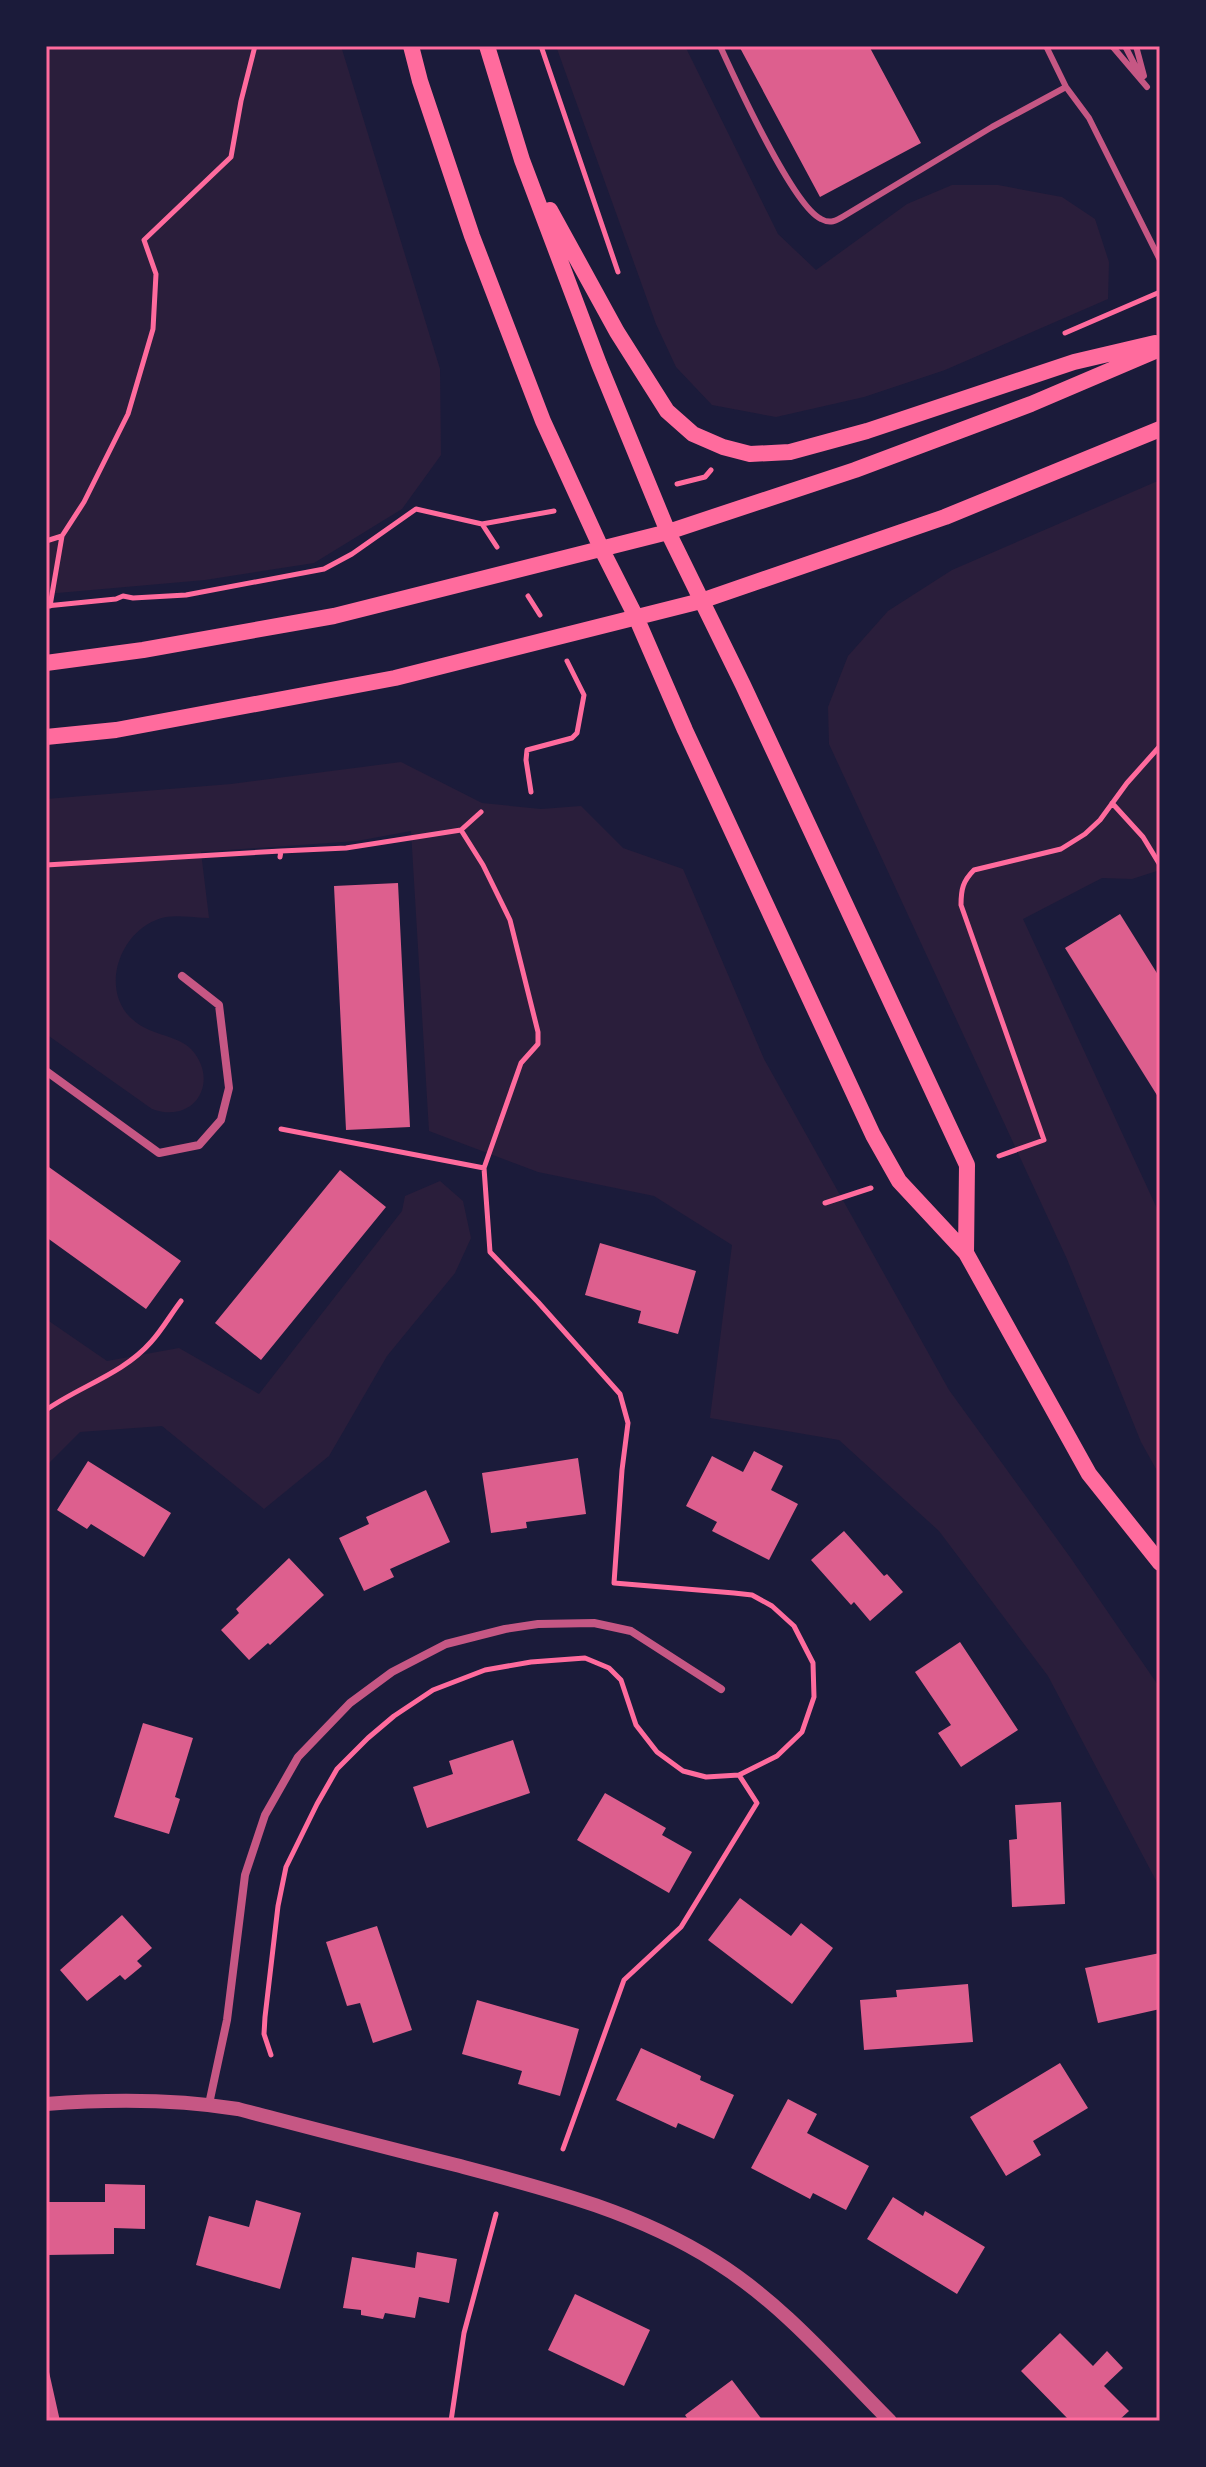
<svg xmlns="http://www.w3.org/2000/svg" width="1206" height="2467" font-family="Cabin,sans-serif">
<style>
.green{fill:#2a1e3b}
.building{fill:#dd5f8e}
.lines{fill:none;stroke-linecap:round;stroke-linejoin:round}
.path{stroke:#ff6b9d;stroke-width:5}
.service{stroke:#c65784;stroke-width:6}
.minor{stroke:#c65784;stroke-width:8}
.tertiary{stroke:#c65784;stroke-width:14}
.secondary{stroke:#ff6b9d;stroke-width:16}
.neatline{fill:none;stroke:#ff6b9d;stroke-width:3}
</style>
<rect width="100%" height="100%" fill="#1b1b3a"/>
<path class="green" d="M 46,46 L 341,46 L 440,369 L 441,455 L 402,509 L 314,563 L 205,580 L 46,594 Z
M 556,46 L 685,46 L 778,234 L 816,270 L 907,204 L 952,185 L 998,185 L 1062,197 L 1095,219 L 1109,262 L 1108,299 L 945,370 L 864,397 L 776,417 L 712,405 L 676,367 L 656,324 Z
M 1160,480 L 1160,870 L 1132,879 L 1102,878 L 1023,919 L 1160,1215 L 1160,1476 L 1141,1442 L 1067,1259 L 829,744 L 828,707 L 848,656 L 888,611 L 952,570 Z
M 401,762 L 482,803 L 541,809 L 581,806 L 623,848 L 683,869 L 764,1059 L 949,1390 L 1070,1557 L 1160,1688 L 1160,1888 L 1048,1676 L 939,1531 L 839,1440 L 710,1418 L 732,1245 L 654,1196 L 538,1172 L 429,1131 L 411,831 L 357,841 L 201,852 L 209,918 C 196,918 179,915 166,917 C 125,925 100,980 127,1014 C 147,1037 175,1033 191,1049 C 220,1080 196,1125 152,1109 L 46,1034 L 46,799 L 231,784 Z
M 440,1181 L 463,1201 L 471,1238 L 455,1273 L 387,1356 L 329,1456 L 264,1509 L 162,1426 L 80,1432 L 46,1466 L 46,1319 L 107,1361 L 179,1348 L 259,1394 L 402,1211 L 405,1196 Z"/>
<path class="building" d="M 739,46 L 869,46 L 921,143 L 820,197 Z
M 398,883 L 410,1127 L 346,1130 L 334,886 Z
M 1120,914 L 1160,978 L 1160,1100 L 1065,948 Z
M 46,1165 L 181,1261 L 146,1309 L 46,1237 Z
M 340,1170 L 386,1207 L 261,1360 L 215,1323 Z
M 600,1243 L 696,1271 L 678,1334 L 638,1323 L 641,1311 L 585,1295 Z
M 754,1451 L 783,1466 L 771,1490 L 798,1504 L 769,1560 L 712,1531 L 717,1522 L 686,1506 L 712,1456 L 743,1472 Z
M 578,1458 L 586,1514 L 526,1522 L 527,1528 L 491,1533 L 482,1473 Z
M 88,1461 L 171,1513 L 144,1557 L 91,1524 L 87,1529 L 57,1510 Z
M 426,1490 L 450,1542 L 390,1569 L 394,1577 L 364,1591 L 339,1538 L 369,1524 L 366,1517 Z
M 844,1531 L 884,1576 L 887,1574 L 903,1592 L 870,1621 L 854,1602 L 851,1605 L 811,1560 Z
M 289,1558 L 324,1595 L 270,1645 L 268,1643 L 249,1660 L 221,1630 L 239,1613 L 236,1609 Z
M 960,1642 L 1018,1730 L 961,1767 L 938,1733 L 951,1725 L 915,1672 Z
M 143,1723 L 193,1738 L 175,1797 L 180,1799 L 169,1834 L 114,1817 Z
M 513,1740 L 530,1793 L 427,1828 L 413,1787 L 453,1774 L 449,1761 Z
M 605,1793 L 666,1828 L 662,1835 L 692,1852 L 669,1893 L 577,1840 Z
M 1061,1802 L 1065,1904 L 1012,1907 L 1009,1840 L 1017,1839 L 1015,1805 Z
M 740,1898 L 791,1936 L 801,1923 L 833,1948 L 792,2004 L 708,1940 Z
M 122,1915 L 152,1948 L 137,1961 L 142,1966 L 125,1980 L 120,1975 L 87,2001 L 60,1970 Z
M 377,1926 L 412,2030 L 373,2043 L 360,2003 L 347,2006 L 326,1942 Z
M 1160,1953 L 1160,2009 L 1098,2023 L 1085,1968 Z
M 968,1984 L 973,2042 L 864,2050 L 860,2000 L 897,1997 L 896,1990 Z
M 477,2000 L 579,2029 L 560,2096 L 518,2084 L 522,2071 L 462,2054 Z
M 641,2048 L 701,2076 L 700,2080 L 734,2095 L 714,2139 L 678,2123 L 676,2128 L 616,2100 Z
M 1060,2063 L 1088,2108 L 1033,2141 L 1041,2155 L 1006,2176 L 970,2117 Z
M 788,2099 L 817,2114 L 807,2133 L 869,2166 L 846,2210 L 813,2193 L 810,2199 L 751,2168 Z
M 105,2184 L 145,2185 L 145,2229 L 114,2228 L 114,2254 L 46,2255 L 46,2202 L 105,2202 Z
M 893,2197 L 923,2216 L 925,2211 L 985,2247 L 957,2294 L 867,2239 Z
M 256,2200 L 301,2213 L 280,2289 L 196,2265 L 209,2216 L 249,2227 Z
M 417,2252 L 457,2259 L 449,2303 L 419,2297 L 415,2318 L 385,2313 L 383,2319 L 361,2315 L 361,2310 L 343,2308 L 352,2257 L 415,2268 Z
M 575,2294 L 650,2330 L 624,2386 L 548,2350 Z
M 1060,2333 L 1093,2366 L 1107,2351 L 1123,2368 L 1104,2386 L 1129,2411 L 1118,2421 L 1070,2421 L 1021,2371 Z
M 47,2363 L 60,2421 L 46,2421 Z
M 732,2380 L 763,2421 L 689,2421 L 685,2415 Z"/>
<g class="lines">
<path class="path" d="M 541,46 L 618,272
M 1065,333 L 1160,292
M 677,484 L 705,477 L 711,470
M 482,524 L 554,511
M 46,541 L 62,536
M 528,596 L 540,615
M 46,606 L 116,599 L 123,596 L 133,598 L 186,595 L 324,569 L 352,554 L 416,509 L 482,524 L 497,547
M 50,606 L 62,536 L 84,502 L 128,414 L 153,329 L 156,274 L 144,240 L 231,157 L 241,101 L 255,46
M 531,792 L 526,760 L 527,750 L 572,738 L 577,733 L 584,695 L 567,661
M 1112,803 L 1143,837 L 1160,865
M 461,830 L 481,812
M 46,865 L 281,851
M 281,1129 L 484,1168
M 999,1156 L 1044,1140 L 961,905 C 961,889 963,881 974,870 L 1061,849 L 1085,834 L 1100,820 L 1127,783 L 1160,746
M 825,1203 L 871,1188
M 46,1410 C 80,1386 123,1374 151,1342 C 162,1330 171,1314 181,1301
M 271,2055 L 264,2034 L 265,2017 L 278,1906 L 286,1867 L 317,1804 L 337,1769 L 368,1738 L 394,1716 L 433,1690 L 485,1670 L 531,1662 L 585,1658 L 609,1668 L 621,1680 L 636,1725 L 657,1752 L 683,1771 L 706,1777 L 739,1775 L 777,1756 L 802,1732 L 814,1697 L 813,1663 L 794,1626 L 772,1606 L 752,1595 L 734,1593 L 614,1583 L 622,1470 L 628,1423 L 620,1394 L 538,1302 L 490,1252 L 484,1168 L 521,1063 L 538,1044 L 538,1032 L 510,920 L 483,865 L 461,830 L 346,848 L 281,851 L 280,857
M 563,2149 L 624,1980 L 681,1927 L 757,1803 L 739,1775
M 451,2421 L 464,2333 L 496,2214"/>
<path class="service" d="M 720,46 C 735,79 793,206 821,219 C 830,224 836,221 844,216 L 992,127 L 1066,87
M 1046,46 L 1066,87 L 1089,118 L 1160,260
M 1112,46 L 1147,87
M 1125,46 L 1140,75
M 1136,46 L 1144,76"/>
<path class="minor" d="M 46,1071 L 159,1153 L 199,1145 L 221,1120 L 229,1088 L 219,1005 L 182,976
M 209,2104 L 227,2020 L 245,1875 L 265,1815 L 298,1757 L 350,1703 L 392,1672 L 446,1644 L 505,1629 L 538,1624 L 594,1623 L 631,1631 L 721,1689"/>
<path class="tertiary" d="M 46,2104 C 110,2099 176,2099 238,2109 C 311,2128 383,2147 456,2165 C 547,2189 636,2211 716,2262 C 784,2305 834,2365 890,2421"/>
<path class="secondary" d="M 411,46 L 420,81 L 472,236 L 543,421 L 602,550 L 636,617 L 685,730 L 873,1135 L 899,1181 L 966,1253 L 1089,1474 L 1160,1563
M 487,46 L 522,160 L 599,364 L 668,532 L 743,685 L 967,1165 L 966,1253
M 550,210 L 617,332 L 667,411 L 693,434 L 723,447 L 750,454 L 790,452 L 867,431 L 1074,362 L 1155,343
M 46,663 L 143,650 L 334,616 L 668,532 L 855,470 L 1031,404 L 1160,349
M 46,737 L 116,730 L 395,678 L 701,601 L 945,517 L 1160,429"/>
</g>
<rect width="1206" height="2467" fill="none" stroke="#1b1b3a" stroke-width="96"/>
<rect x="48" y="48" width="1110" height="2371" class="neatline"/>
</svg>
